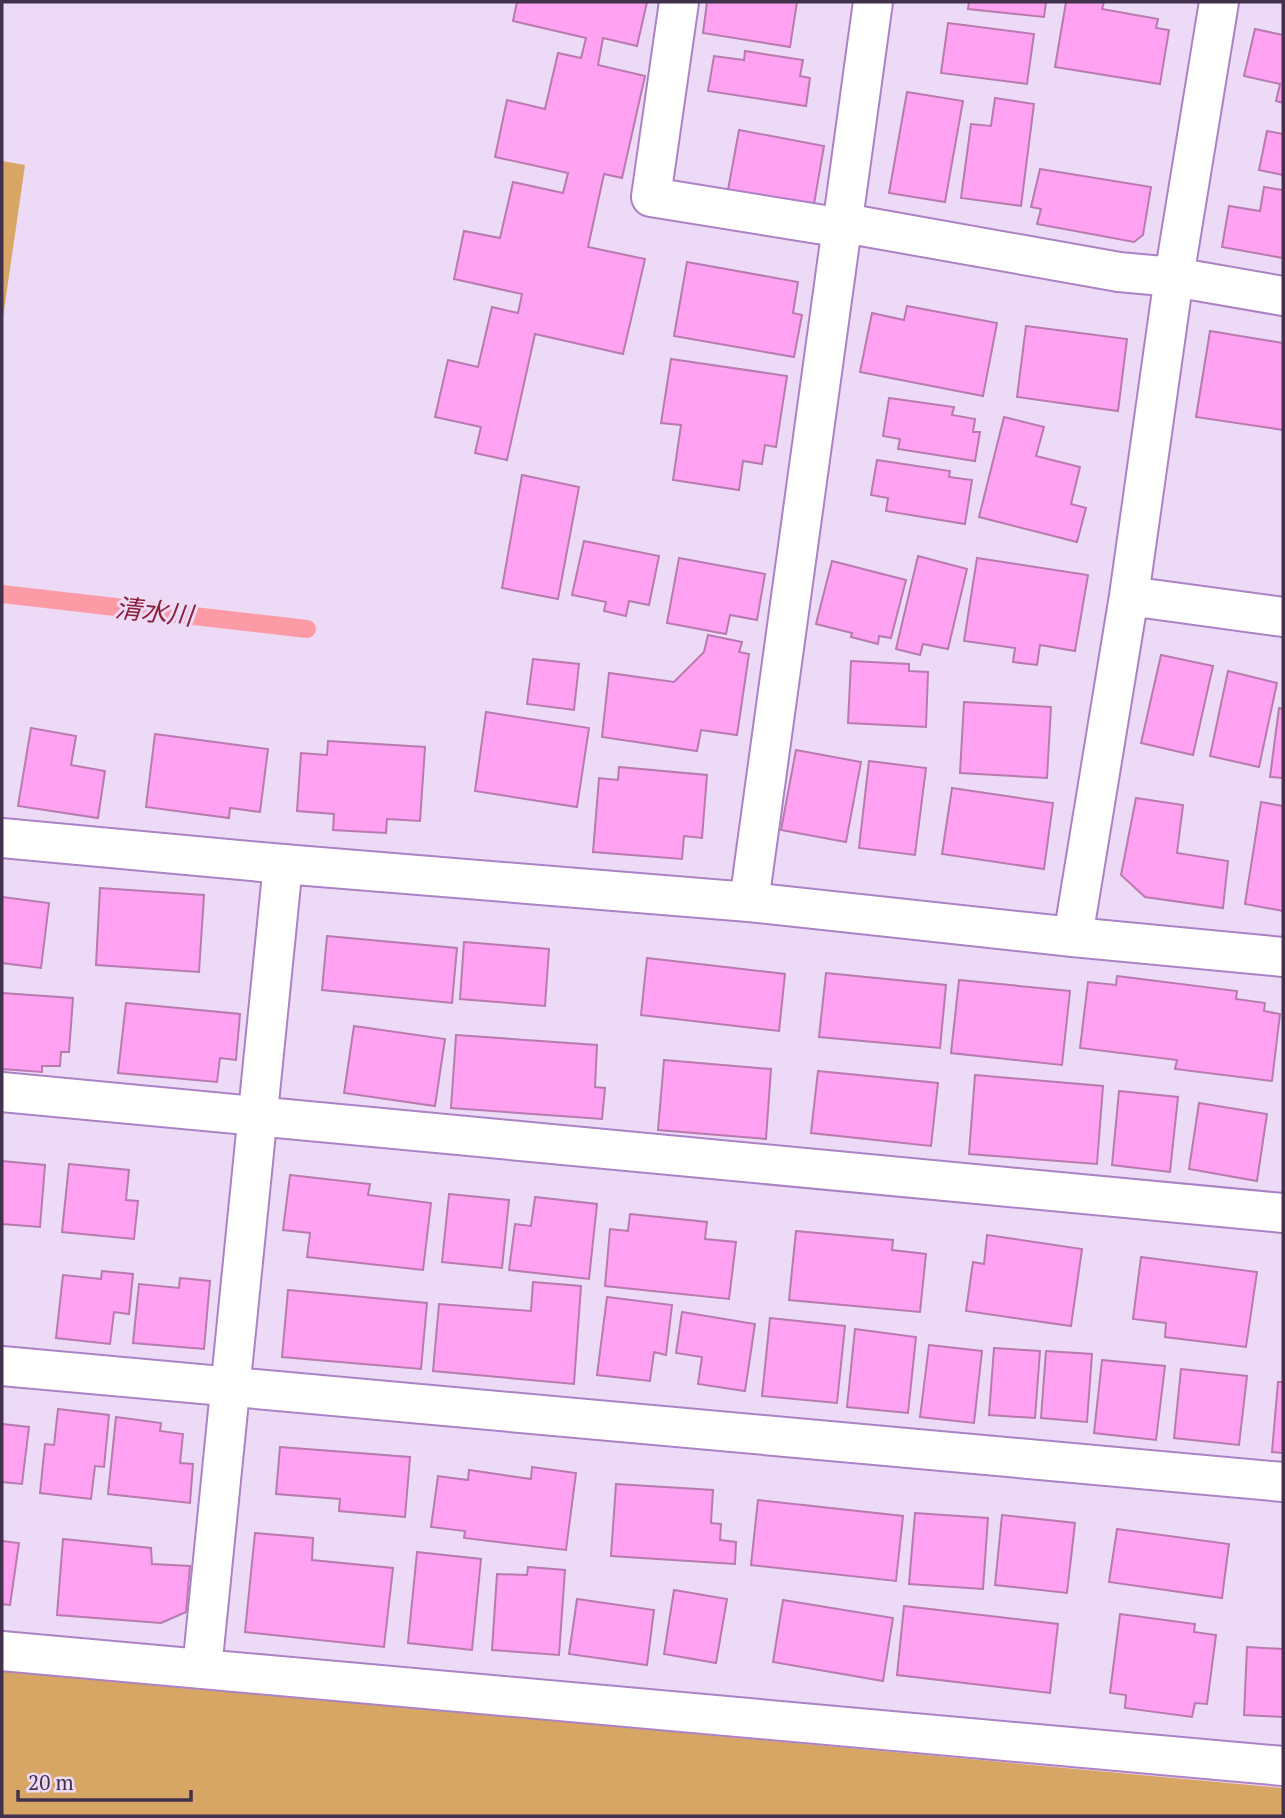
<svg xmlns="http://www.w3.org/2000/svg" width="1285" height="1818" font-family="'PT Serif','Noto Sans JP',serif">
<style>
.green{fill:#d7a665}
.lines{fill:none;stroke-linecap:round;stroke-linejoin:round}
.stream{stroke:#fc9aa5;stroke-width:18}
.building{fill:#ffa2f1;stroke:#b97aaf;stroke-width:2}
.minor-casing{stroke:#ac82c4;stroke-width:42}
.tertiary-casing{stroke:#ac82c4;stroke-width:42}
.minor{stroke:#fff;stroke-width:38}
.tertiary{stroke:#fff;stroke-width:38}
.labels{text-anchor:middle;stroke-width:6;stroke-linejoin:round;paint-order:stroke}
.water-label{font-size:26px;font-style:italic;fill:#8a1f38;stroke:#ecdaf7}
</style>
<rect width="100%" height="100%" fill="#ecdaf7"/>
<path class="green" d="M 2,161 L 25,165 L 2,324 Z
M 2,1670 L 1283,1788 L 1283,1816 L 2,1816 Z"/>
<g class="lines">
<path class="stream" d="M 2,594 L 307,629"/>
</g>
<path class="building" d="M 517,2 L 647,2 L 637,46 L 603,38 L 598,65 L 645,76 L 622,178 L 604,174 L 588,247 L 645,259 L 623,354 L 535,334 L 507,460 L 475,453 L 481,427 L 435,417 L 448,360 L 478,367 L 492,307 L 518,313 L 522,294 L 454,279 L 464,231 L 500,238 L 513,182 L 563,193 L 568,173 L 495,157 L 507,100 L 545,109 L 558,53 L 581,58 L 586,38 L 513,21 Z
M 707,2 L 797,2 L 790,47 L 703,33 Z
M 969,2 L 1046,2 L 1044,17 L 968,9 Z
M 1066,2 L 1104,2 L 1102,9 L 1158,19 L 1156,28 L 1169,30 L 1160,84 L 1055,67 Z
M 948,23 L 1034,34 L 1027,84 L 941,73 Z
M 1255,29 L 1283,35 L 1283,103 L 1276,101 L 1280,84 L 1244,76 Z
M 745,51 L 803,60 L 800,76 L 810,78 L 806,106 L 708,91 L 714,56 L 744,60 Z
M 907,92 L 963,101 L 945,202 L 889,193 Z
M 995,98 L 1034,104 L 1021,206 L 961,198 L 971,124 L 991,126 Z
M 739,130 L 824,146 L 814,204 L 728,190 Z
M 1267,131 L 1283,134 L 1283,175 L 1259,170 Z
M 1040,169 L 1151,187 L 1143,235 L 1134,242 L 1037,224 L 1041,209 L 1031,207 Z
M 1264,187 L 1283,190 L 1283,258 L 1222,247 L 1229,206 L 1260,211 Z
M 687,262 L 798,282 L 793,313 L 802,315 L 794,357 L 674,336 Z
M 907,306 L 997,323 L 983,396 L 860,372 L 872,313 L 904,320 Z
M 1026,326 L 1127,339 L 1118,411 L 1017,397 Z
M 1210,331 L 1283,343 L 1283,430 L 1196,417 Z
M 671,359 L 787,376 L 776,447 L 765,445 L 762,464 L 743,461 L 739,490 L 673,480 L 681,425 L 661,423 Z
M 889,398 L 954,407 L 952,415 L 975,419 L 973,432 L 980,432 L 975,461 L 898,449 L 900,439 L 883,436 Z
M 1004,417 L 1044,427 L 1036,456 L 1080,467 L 1071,504 L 1086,508 L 1077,542 L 979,517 Z
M 877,460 L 950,471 L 949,477 L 972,480 L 965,524 L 886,511 L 888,498 L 871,495 Z
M 522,475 L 579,487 L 558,599 L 502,588 Z
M 584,541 L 659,556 L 649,605 L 629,601 L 626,616 L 604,611 L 606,602 L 572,595 Z
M 918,556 L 967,569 L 948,649 L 923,644 L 920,655 L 896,649 Z
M 679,558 L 765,574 L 757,620 L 730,615 L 726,634 L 667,623 Z
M 977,558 L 1088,575 L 1075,651 L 1040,645 L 1037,665 L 1013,662 L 1015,648 L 964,641 Z
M 832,561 L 906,580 L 891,638 L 879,636 L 878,644 L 851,637 L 852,633 L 816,624 Z
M 708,635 L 742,642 L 739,652 L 749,654 L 737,735 L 701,730 L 697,751 L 602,737 L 609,673 L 674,682 L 704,652 Z
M 1161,655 L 1213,666 L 1193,755 L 1141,743 Z
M 533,659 L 579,664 L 574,710 L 527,704 Z
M 851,661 L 909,664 L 909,671 L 928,672 L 926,727 L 848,723 Z
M 1228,671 L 1277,683 L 1259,767 L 1210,756 Z
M 964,702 L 1051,707 L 1047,778 L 960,773 Z
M 1279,708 L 1283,709 L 1283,778 L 1270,777 Z
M 486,712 L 589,728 L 577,807 L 475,791 Z
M 31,728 L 76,736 L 71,765 L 105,771 L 98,818 L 18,806 Z
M 155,734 L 268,749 L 260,812 L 230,808 L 229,818 L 146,807 Z
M 328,741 L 425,747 L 420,821 L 387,819 L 386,833 L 333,830 L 334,814 L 297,811 L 301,753 L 327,755 Z
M 796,750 L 861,762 L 846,842 L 781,830 Z
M 869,761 L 926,768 L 915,855 L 859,848 Z
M 619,767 L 707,775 L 702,838 L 684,836 L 682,859 L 593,852 L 599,778 L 618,780 Z
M 952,788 L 1053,803 L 1044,869 L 942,854 Z
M 1136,798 L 1183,805 L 1177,853 L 1228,861 L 1223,908 L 1145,897 L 1121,875 Z
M 1261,802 L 1283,806 L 1283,911 L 1245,904 Z
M 100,888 L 204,895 L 199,972 L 96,965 Z
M 2,897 L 49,903 L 41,968 L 2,963 Z
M 327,936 L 457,948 L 452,1003 L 322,990 Z
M 464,942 L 549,949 L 545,1006 L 460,999 Z
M 647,958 L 785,974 L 779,1031 L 641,1015 Z
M 826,973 L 946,985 L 940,1048 L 819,1037 Z
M 1117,976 L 1237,991 L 1236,999 L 1265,1003 L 1264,1011 L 1280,1014 L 1272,1081 L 1175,1069 L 1177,1060 L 1080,1048 L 1088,982 L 1116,985 Z
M 959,980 L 1070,991 L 1062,1065 L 951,1053 Z
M 2,993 L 73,998 L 69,1052 L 61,1052 L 60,1066 L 42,1066 L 42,1072 L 2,1069 Z
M 126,1003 L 240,1014 L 236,1060 L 220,1058 L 217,1082 L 118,1073 Z
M 354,1026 L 445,1039 L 435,1106 L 344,1093 Z
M 456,1035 L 597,1045 L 595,1087 L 605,1088 L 602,1119 L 451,1108 Z
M 664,1060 L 771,1069 L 766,1139 L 658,1130 Z
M 818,1071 L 938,1083 L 931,1146 L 811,1133 Z
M 975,1075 L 1103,1086 L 1097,1164 L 969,1154 Z
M 1119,1091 L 1178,1097 L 1170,1172 L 1112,1165 Z
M 1199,1103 L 1267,1114 L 1257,1181 L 1189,1169 Z
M 2,1161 L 45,1165 L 40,1227 L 2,1224 Z
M 69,1164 L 129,1170 L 126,1200 L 138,1201 L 134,1239 L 62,1232 Z
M 290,1175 L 370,1184 L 368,1195 L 431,1203 L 423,1270 L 307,1257 L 310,1233 L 283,1230 Z
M 449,1194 L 509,1200 L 502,1268 L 442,1262 Z
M 535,1197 L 597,1204 L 589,1279 L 509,1270 L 515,1224 L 531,1226 Z
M 630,1214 L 707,1222 L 705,1239 L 736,1242 L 729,1299 L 605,1286 L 610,1229 L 628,1231 Z
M 796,1231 L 893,1240 L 892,1250 L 926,1254 L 920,1312 L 789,1300 Z
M 987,1235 L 1082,1249 L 1071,1326 L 966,1311 L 973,1262 L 984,1264 Z
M 1141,1257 L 1257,1272 L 1246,1347 L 1165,1337 L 1166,1323 L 1133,1319 Z
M 102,1271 L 133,1274 L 129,1314 L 114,1312 L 110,1344 L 56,1338 L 63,1275 L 101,1279 Z
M 180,1278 L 210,1281 L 204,1349 L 133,1343 L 139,1284 L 179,1288 Z
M 533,1282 L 581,1286 L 574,1384 L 433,1371 L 439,1304 L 531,1311 Z
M 288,1290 L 427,1303 L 421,1369 L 282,1357 Z
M 607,1297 L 672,1305 L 666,1355 L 654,1352 L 650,1381 L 597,1375 Z
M 682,1312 L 755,1324 L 745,1391 L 698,1384 L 702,1357 L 676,1353 Z
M 770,1318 L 845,1326 L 837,1403 L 762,1396 Z
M 855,1329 L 916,1337 L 908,1413 L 847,1407 Z
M 929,1345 L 982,1351 L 974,1423 L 920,1417 Z
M 994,1348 L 1040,1351 L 1035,1418 L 989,1415 Z
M 1046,1351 L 1092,1354 L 1087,1422 L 1041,1418 Z
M 1102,1360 L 1165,1366 L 1156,1440 L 1094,1433 Z
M 1181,1369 L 1247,1376 L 1239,1445 L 1174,1438 Z
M 1278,1382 L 1283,1382 L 1283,1453 L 1272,1452 Z
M 58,1409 L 109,1415 L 104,1467 L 95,1466 L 91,1499 L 40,1493 L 45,1444 L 54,1445 Z
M 116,1417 L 161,1423 L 160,1431 L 183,1434 L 180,1463 L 193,1464 L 190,1503 L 108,1494 Z
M 2,1424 L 29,1427 L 22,1484 L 2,1482 Z
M 280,1447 L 410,1457 L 405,1517 L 339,1511 L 340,1499 L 276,1494 Z
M 532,1467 L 576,1473 L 566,1550 L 464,1538 L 465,1531 L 431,1527 L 438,1476 L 468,1480 L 469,1470 L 531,1479 Z
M 616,1484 L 713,1490 L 711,1523 L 721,1524 L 720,1540 L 736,1542 L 735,1564 L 611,1556 Z
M 758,1500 L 903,1516 L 896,1581 L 751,1565 Z
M 915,1513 L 988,1518 L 983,1589 L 909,1584 Z
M 1002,1515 L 1075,1523 L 1067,1593 L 995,1585 Z
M 1117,1529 L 1229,1544 L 1222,1598 L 1109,1582 Z
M 255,1533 L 313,1538 L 312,1560 L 393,1568 L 384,1647 L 245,1632 Z
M 63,1539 L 151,1548 L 152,1564 L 190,1566 L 186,1612 L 161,1623 L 57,1615 Z
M 2,1541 L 19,1543 L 10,1605 L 2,1604 Z
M 417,1552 L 481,1559 L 472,1650 L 408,1643 Z
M 528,1567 L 565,1570 L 559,1655 L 492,1650 L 497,1574 L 527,1575 Z
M 674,1590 L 727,1599 L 716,1663 L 664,1654 Z
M 577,1599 L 654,1610 L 647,1665 L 569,1654 Z
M 783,1600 L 893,1618 L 883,1681 L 773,1662 Z
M 904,1606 L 1058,1624 L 1050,1693 L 897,1675 Z
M 1120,1614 L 1195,1624 L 1194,1632 L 1216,1635 L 1207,1704 L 1195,1703 L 1192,1717 L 1125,1708 L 1126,1695 L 1110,1693 Z
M 1247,1647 L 1283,1649 L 1283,1717 L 1244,1715 Z"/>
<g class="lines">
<defs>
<path id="minor" d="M 679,2 L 651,197 L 843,228
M 844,223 L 1119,272 L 1174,277 L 1283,296
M 1129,596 L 1283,617
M 749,902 L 873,2
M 1073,937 L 1129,596 L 1174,277 L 1219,2
M 2,1092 L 1283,1213
M 2,1366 L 1283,1482
M 2,1651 L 1283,1766
M 202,1669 L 283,864"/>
<path id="tertiary" d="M 2,838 L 283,864 L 749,902 L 1073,937 L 1283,957"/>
</defs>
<use href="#minor" class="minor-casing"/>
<use href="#tertiary" class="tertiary-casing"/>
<use href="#minor" class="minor"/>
<use href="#tertiary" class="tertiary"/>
</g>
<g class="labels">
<g class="water-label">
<text transform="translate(154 612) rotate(6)" y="9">清水川</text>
</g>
</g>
<rect width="1285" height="1818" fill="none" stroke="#42314d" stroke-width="7"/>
<path d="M18 1790v10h173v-10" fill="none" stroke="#42314d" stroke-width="3.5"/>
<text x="28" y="1790" font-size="21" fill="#42314d" stroke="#ecdaf7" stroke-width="5" paint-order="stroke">20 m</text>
</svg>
